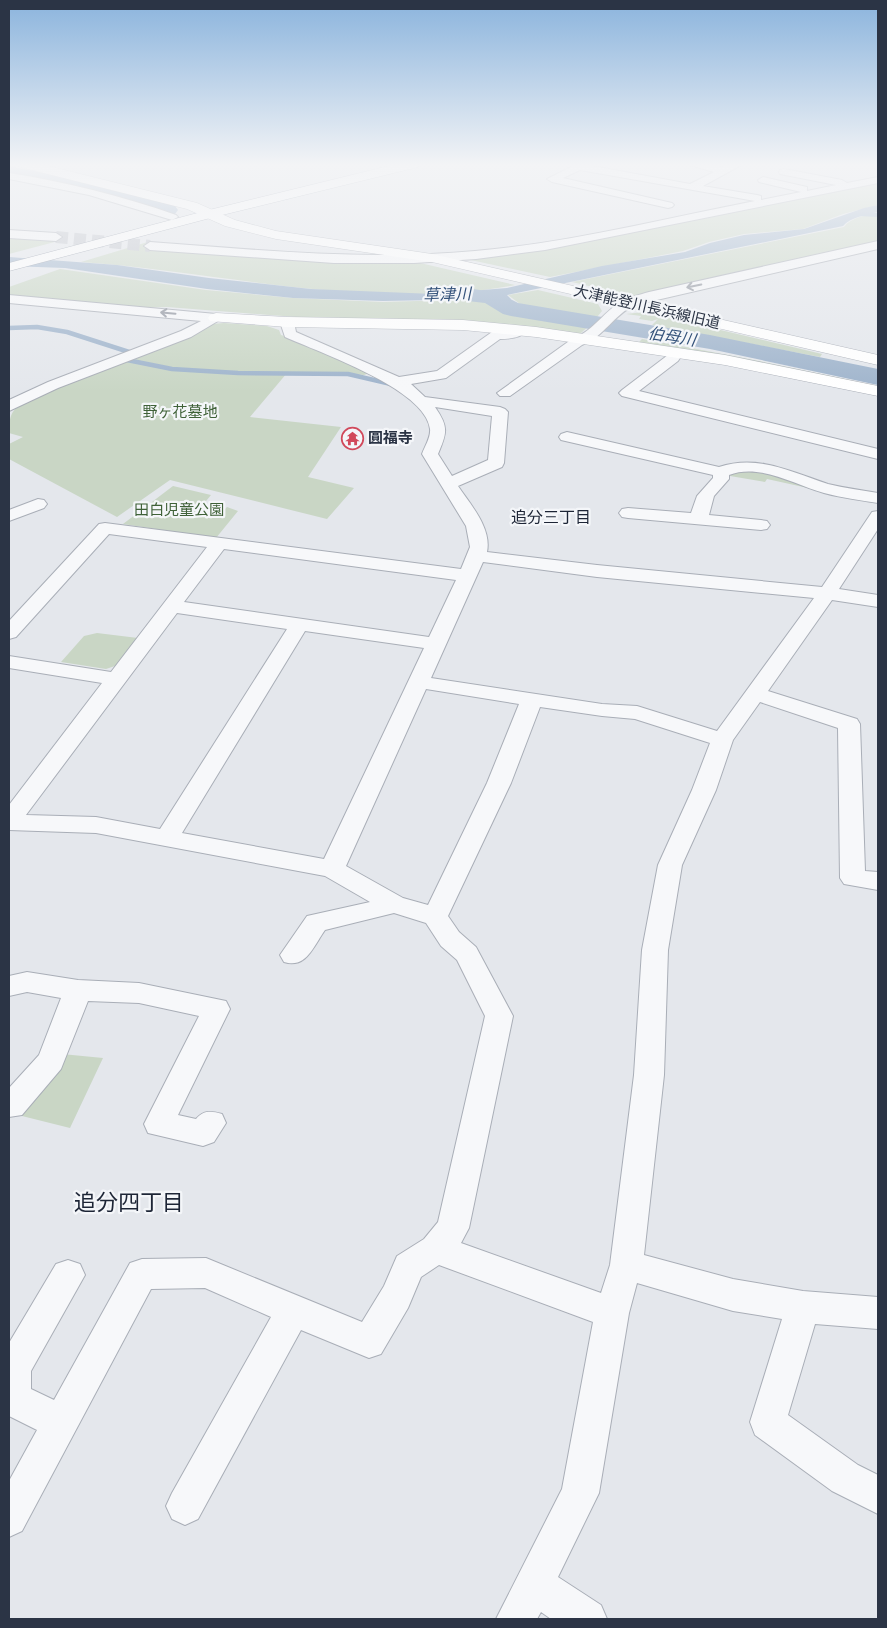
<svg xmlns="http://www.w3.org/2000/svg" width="887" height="1628" font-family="Roboto,'Noto Sans JP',sans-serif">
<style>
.green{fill:#c9d6c5}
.water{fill:#9fb4cc}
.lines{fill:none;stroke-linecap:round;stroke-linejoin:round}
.stream-far1{stroke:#9fb4cc;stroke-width:4}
.stream{stroke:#9fb4cc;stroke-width:4.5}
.river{fill:#9fb4cc;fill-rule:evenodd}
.street-tunnel{stroke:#bfc3cb;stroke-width:12;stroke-dasharray:12 6;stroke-linecap:butt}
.street-casing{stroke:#a9aeb7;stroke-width:2}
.secondary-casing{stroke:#a9aeb7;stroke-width:1}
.highway-casing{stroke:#8b94a3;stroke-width:1}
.street{fill:#f7f8fa;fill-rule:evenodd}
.secondary{fill:#fff;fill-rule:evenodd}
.highway{fill:#fff;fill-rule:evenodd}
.oneway{stroke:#9196a0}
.labels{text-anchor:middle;stroke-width:4.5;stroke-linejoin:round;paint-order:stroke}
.far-street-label{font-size:15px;fill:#2b3445;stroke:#f4f6f9}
.far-park-label{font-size:15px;fill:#3f6138;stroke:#f4f6f9}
.far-poi-label{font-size:15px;font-weight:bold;fill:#2b3445;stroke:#f4f6f9;text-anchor:start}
.far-water-label{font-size:16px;font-style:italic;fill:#34527a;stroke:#f4f6f9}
.far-neighbourhood-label{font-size:16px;fill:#1d2536;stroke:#f4f6f9}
.near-neighbourhood-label{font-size:22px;fill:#1d2536;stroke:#f4f6f9}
</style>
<rect width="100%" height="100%" fill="#e4e7ec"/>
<path class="green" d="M 878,182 L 878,205 L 843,214 L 803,229 L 744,234 L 709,242 L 683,251 L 550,277 L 466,259 L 547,247 Z
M 878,213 L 878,243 L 635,297 L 572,282 L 844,227 C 851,217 867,215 878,213 Z
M 9,236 L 57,240 L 63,237 L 66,239 L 9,254 Z
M 151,241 L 153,241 L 145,247 L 312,260 L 381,262 L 381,264 L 420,263 L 515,285 C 373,312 223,272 81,262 Z
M 60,269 L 206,290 L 293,298 L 383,302 L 483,299 L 503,304 L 507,310 L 590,325 L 581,333 L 577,333 L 483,322 L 322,319 L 167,307 L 134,308 L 9,298 L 9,287 Z
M 538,290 L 598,304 L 602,311 L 593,322 L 568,315 L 518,307 L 520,304 L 508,295 Z
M 644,312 L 822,354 L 820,357 L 652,325 L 658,319 L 652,321 L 639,319 L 641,316 L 626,314 Z
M 224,323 L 267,326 L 279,330 L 281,335 L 294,339 L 369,373 L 364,375 L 325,372 L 287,373 L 250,417 L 341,427 L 308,477 L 354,488 L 327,519 L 170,480 L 117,517 L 9,459 L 9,444 L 23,437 L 9,433 C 9,410 14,408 34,397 L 212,324 Z
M 608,338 L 639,342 L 642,339 C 721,353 800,369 878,386 L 878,388 L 804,371 Z
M 750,469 L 810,486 L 808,488 L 767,479 L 765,482 L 730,476 L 733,471 Z
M 173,486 L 211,495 L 202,506 L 224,510 L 227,507 L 238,511 L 216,538 L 123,524 Z
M 97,633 L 138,638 L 115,666 L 106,669 L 61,662 L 84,636 Z
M 62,1054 L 103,1058 L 70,1128 L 14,1114 Z"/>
<path class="water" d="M 878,205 L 878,212 C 867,215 850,217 843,226 L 507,295 L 511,299 L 505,303 L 483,299 L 383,301 L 293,298 L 207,289 L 65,268 L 9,266 L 9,257 L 117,265 L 209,278 L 311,289 L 434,294 L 507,288 L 602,266 L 685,252 L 710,243 L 744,235 L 804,229 L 864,208 Z"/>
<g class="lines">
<path class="stream-far1" d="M 859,214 L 878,215"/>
<path class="stream" d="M 9,328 L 37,327 L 67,332 L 129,352
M 122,359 L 172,369 L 238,373 L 348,374 L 391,384"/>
<path class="river" d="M 9,166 L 82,181 L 175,206 L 178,210 L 175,214 L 168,216 L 80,192 L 9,177 Z
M 467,288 L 499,293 L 518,303 L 710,335 L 878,369 L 878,385 L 710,349 L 511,316 L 503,314 L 485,303 L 459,300 L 456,295 L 459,290 Z"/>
<path class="street-tunnel" d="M 56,237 L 150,246"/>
<defs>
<path id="street" d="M 582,164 L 690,184 L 714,172 L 686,164 L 708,164 L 723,167 L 729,164 L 743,164 L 703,186 L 757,195 L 761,196 L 761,200 L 801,192 L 759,182 L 758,180 L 763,177 L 807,187 L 807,191 L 836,185 L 780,174 L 779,172 L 780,170 L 784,169 L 842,180 L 847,183 L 878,177 L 878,183 L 545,250 L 476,259 L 414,263 L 334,263 L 150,250 L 144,246 L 150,242 C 258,250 367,261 475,251 C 569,243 662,219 755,201 L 580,170 L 563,178 L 672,203 L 674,205 L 672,207 L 668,208 L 552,182 L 547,179 L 575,165 Z
M 9,173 C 66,182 122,196 176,215 L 178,217 L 172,220 L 89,195 L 9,179 Z
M 9,230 L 56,233 L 62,237 L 56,241 L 9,238 Z
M 878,241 L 878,249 L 635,305 C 614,314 604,337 582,345 L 510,396 L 500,396 L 497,393 L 572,339 C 592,332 602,314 619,303 C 628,297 639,295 649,292 Z
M 9,295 L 216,314 L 223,318 L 191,337 L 58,388 L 9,411 L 9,400 L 48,382 L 181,331 L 201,321 L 9,303 Z
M 287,318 L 294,322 L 296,332 L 399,377 L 437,371 L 492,332 L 507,331 L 521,326 L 526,327 L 528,330 C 521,338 510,339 500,339 L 446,378 L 411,384 L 425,397 L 500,407 L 505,409 L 508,412 L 504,463 L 502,467 L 458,486 C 470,504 492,528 487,552 L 597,565 L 822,587 L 872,512 L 878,511 L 878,529 L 839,589 L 878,595 L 878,607 L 832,600 L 768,691 L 857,719 L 860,724 L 865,871 L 878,872 L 878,890 L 844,884 L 840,878 L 838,728 L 760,702 L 733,740 L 716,790 L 682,865 L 668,950 L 664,1075 L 644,1255 L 733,1279 L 803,1291 L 878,1297 L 878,1329 L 815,1324 L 788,1415 L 858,1465 L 878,1475 L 878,1514 L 832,1491 L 755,1435 L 750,1422 L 782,1319 L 733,1311 L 637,1283 L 629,1313 L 599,1493 L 558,1577 L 601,1605 L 607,1619 L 551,1619 L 541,1612 L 537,1619 L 496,1619 L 562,1489 L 593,1322 L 439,1265 L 421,1277 L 408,1308 L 381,1354 L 369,1358 L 301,1330 L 198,1519 L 185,1525 L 172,1519 L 166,1506 L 172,1493 L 271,1317 L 205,1288 L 151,1289 L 22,1531 L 9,1537 L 9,1481 L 37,1430 L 9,1416 L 9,1343 L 56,1264 L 68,1260 L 80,1264 L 85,1275 L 31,1371 L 31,1389 L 54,1400 L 130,1263 L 142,1259 L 206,1258 L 362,1322 L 384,1286 L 397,1256 L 424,1239 L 438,1222 L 485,1016 L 457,960 L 441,946 L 426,923 L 394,913 L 325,930 C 313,947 306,969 284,962 L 280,955 L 307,916 L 370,902 L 325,876 L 96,833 L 9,830 L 9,805 L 102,683 L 9,668 L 9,656 L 111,672 L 207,547 L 109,534 L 16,637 L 9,639 L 9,621 L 99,524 L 105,523 L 461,569 L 470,547 L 466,526 L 422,454 C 425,446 431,437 430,429 C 426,389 318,352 285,337 L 280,322 ZM 435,407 L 492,416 L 488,460 L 452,476 L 438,454 C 447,433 449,427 435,407 ZM 224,549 L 456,580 L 429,637 L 184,602 ZM 483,562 L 597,577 L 814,598 L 717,731 L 637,706 L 602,704 L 431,678 ZM 177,613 L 287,629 L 160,829 L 96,817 L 26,815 ZM 305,631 L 424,648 L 324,859 L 182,833 ZM 426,689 L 519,704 L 487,783 L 428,905 L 403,898 L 346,866 ZM 540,707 L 602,716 L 635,719 L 710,743 L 692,790 L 658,865 L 642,950 L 634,1075 L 610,1265 L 601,1293 L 461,1243 L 469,1228 L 513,1016 L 476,947 L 459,932 L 448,916 L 511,783 Z
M 673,354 L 678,355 L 680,358 L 678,361 L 639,391 L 878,449 L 878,459 L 622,396 L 619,393 L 622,390 L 668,355 Z
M 567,432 L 719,467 C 758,454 792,472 828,484 C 844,488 862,490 878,493 L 878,503 C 860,500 842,498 824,493 C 795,485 760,463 729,475 L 729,479 L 714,496 L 709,515 L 761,520 L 767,521 L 770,525 L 767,529 L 761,530 L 628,518 L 622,517 L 619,513 L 622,509 L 628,508 L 691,513 L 697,496 L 713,478 L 713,475 L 561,440 L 559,437 L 561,434 Z
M 38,499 L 44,500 L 47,504 L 44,508 L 9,521 L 9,510 Z
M 27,972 L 78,980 L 139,983 L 226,1001 L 230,1009 L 178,1115 L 196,1119 C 204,1110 211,1111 222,1114 L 226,1123 L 214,1142 L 203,1146 L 148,1133 L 144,1124 L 199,1016 L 139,1003 L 88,1001 L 61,1069 L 22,1115 L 9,1117 L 9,1088 L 39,1055 L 61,998 L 27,992 L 9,996 L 9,976 Z"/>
<path id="secondary" d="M 18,164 L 40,164 L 197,203 L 235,220 L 276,231 L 432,254 L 878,355 L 878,365 L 432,262 L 276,239 L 225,226 L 187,209 L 20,167 Z
M 216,313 L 287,317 L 463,320 L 536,327 L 725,355 L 878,386 L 878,396 L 725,365 L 536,337 L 463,330 L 287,327 L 210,321 L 208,318 L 210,315 Z"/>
<path id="highway" d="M 397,164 L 420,164 L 418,167 L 214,217 L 9,271 L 9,263 L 205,211 Z"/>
</defs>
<use href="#street" class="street-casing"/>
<use href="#secondary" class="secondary-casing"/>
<use href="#highway" class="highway-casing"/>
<use href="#street" class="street"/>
<use href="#secondary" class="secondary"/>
<use href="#highway" class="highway"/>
</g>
<defs><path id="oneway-shaft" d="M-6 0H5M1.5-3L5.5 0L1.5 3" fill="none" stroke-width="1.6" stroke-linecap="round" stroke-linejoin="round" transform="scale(1.25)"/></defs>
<g class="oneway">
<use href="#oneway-shaft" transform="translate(694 286) rotate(168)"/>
<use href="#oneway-shaft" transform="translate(168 313) rotate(-175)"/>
</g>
<linearGradient id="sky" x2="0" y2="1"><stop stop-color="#8bb4dd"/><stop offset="0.42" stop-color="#f3f4f6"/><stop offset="1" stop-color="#f3f4f6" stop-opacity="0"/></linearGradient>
<rect width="887" height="392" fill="url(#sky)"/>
<defs>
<symbol id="temple-ring" viewBox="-11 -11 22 22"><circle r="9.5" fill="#f4f6f9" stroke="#d1495b" stroke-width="1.5"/><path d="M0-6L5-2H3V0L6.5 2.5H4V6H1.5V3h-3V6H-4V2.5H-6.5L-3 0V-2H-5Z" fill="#d1495b"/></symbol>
</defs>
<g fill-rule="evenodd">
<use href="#temple-ring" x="340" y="426" width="25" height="25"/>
</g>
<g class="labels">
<g class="far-street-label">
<text transform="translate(647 307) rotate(13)" y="5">大津能登川長浜線旧道</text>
</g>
<g class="far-park-label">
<text x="180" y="417">野ヶ花墓地</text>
<text x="179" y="515">田白児童公園</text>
</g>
<g class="far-poi-label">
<text x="368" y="443">圓福寺</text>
</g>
<g class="far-water-label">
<text transform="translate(447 294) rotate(-2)" y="6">草津川</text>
<text transform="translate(672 336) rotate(9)" y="6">伯母川</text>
</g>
<g class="far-neighbourhood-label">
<text x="551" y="523">追分三丁目</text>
</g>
<g class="near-neighbourhood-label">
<text x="129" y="1210">追分四丁目</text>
</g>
</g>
<rect width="887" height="1628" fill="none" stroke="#2b3445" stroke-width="20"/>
</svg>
